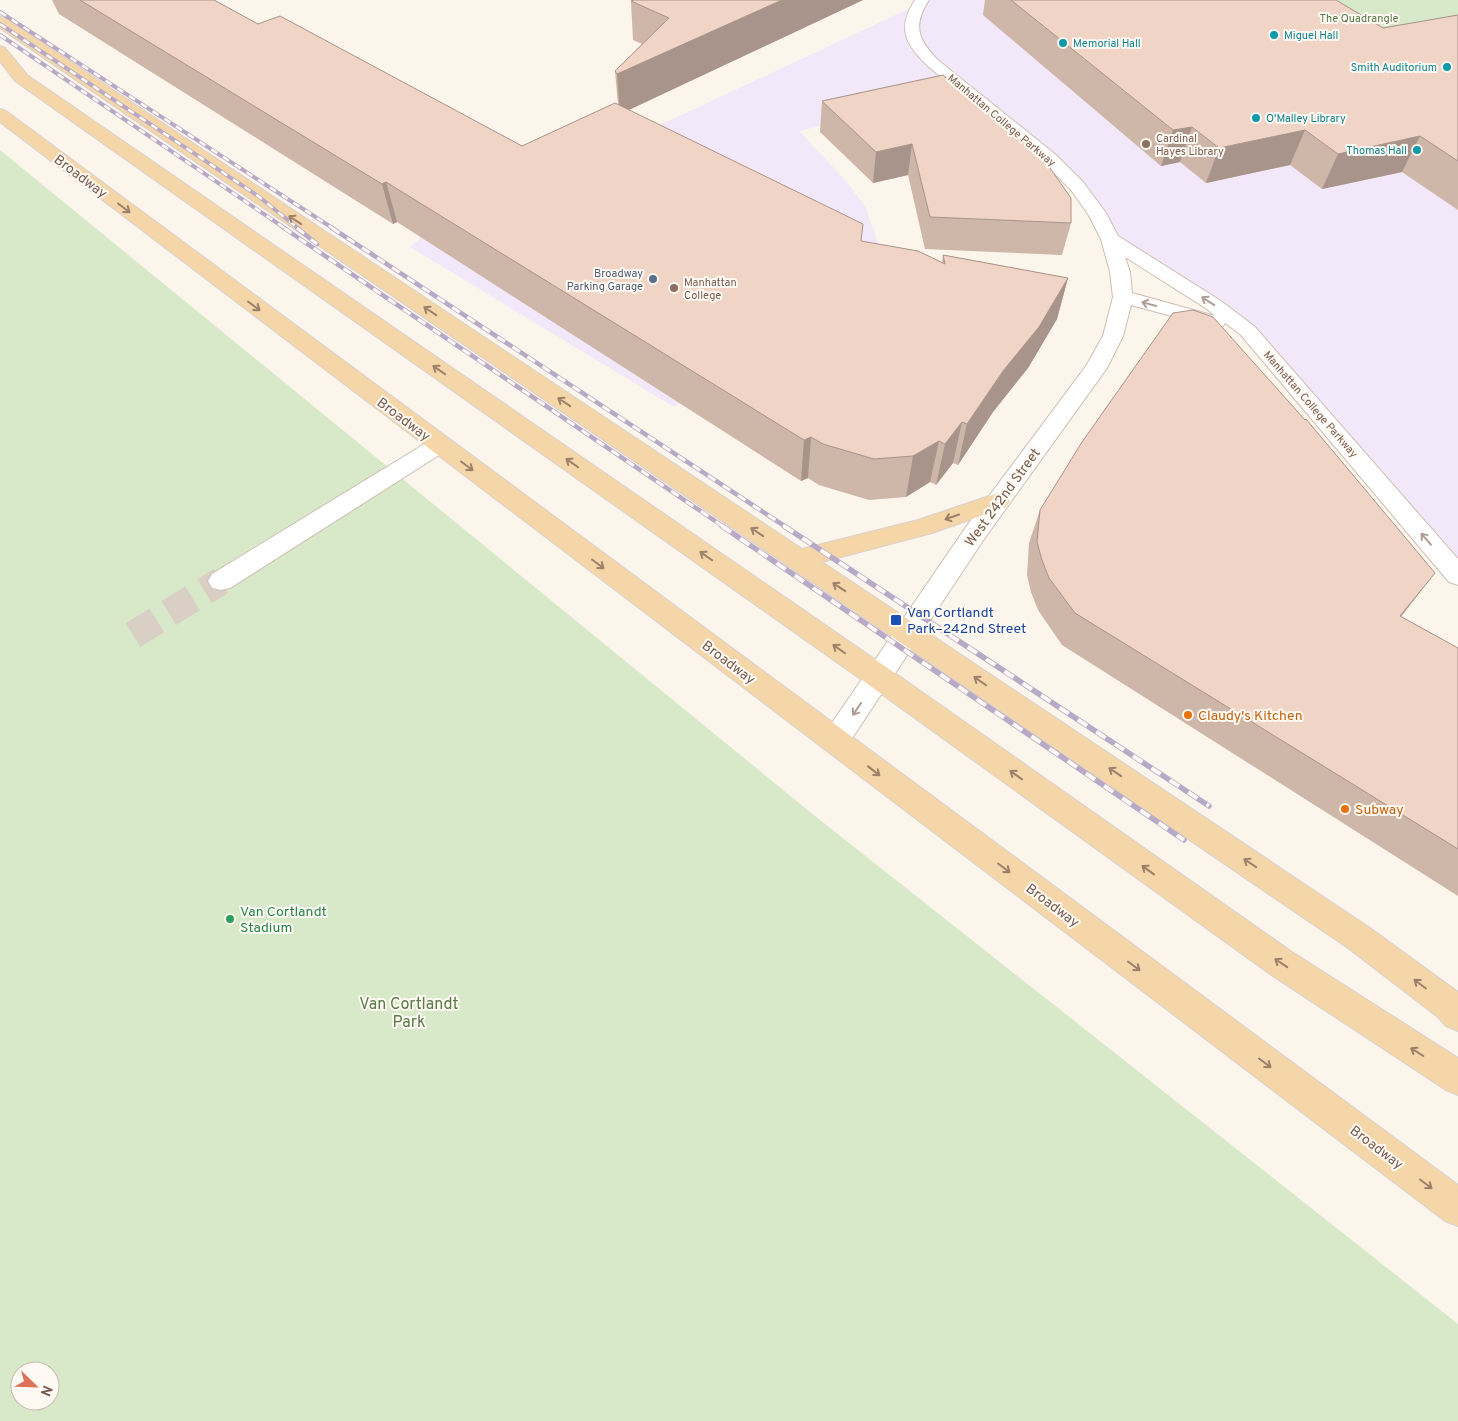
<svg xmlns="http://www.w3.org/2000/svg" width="1458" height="1421" font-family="Overpass,sans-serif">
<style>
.education{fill:#f2e8f9}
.green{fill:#d8e9ca;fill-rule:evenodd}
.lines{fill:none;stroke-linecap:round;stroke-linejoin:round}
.minor-tunnel{stroke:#dacfc5;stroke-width:28;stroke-dasharray:28 14;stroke-linecap:butt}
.minor-casing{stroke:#cebdb1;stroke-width:2}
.major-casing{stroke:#d9d1ce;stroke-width:2}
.minor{fill:#fff;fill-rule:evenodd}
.major{fill:#f5d6a9;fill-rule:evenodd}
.rail-far2-casing{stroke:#b8a9c6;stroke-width:4}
.rail-far1-casing{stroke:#b8a9c6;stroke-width:4.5}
.rail-casing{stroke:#b8a9c6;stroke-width:5.5}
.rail-far2{stroke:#fef9f3;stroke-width:2.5;stroke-dasharray:7;stroke-linecap:butt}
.rail-far1{stroke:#fef9f3;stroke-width:3;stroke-dasharray:9;stroke-linecap:butt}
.rail{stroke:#fef9f3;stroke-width:4;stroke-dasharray:11;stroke-linecap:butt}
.wall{fill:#ceb6a9}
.shaded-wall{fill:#a8948a}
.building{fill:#f0d4c5;stroke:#a8948a}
.oneway{stroke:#9c816a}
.oneway2{stroke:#ad9d95}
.culture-dot{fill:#0f9aa8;stroke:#fef9f3;stroke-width:2}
.education-dot{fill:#8d6e63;stroke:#fef9f3;stroke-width:2}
.service-dot{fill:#5c6f8a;stroke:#fef9f3;stroke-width:2}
.transit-dot{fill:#1a4fb4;stroke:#fef9f3;stroke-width:2}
.food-dot{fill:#e8710a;stroke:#fef9f3;stroke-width:2}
.leisure-dot{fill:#2e9e5b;stroke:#fef9f3;stroke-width:2}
.labels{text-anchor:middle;stroke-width:4;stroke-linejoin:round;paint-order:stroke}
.far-park-label{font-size:11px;fill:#597b48;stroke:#fef9f3}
.far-culture-label{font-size:11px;fill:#0d838f;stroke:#fef9f3;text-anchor:start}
.far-street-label{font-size:11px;fill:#765c4f;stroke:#fef9f3}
.far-education-label{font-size:11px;fill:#785e54;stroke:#fef9f3;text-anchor:start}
.far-service-label{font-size:11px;fill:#4e5e75;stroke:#fef9f3;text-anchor:end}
.street-label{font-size:14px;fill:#765c4f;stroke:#fef9f3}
.transit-label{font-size:14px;fill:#164399;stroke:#fef9f3;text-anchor:start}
.food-label{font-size:14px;fill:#c56008;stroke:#fef9f3;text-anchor:start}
.leisure-label{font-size:14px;fill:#27864d;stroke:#fef9f3;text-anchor:start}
.near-park-label{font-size:16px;fill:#597b48;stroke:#fef9f3}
</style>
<rect width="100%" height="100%" fill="#fcf5ec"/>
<path class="education" d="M 922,0 L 1458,0 L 1458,576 L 1247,330 L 1110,239 L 1087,199 L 967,91 L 799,131 L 847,182 L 866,208 L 882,255 L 789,333 L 674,407 L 410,247 L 421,238 L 619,140 L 673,119 L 904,11 Z"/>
<path class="green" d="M 1294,0 L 1458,0 L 1458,19 L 1355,38 Z
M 0,150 L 815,816 L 1458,1324 L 1458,1421 L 0,1421 ZM 20,1371 L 50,1371 L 50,1401 L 20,1401 Z"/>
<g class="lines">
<path class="minor-tunnel" d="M 133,635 L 221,581"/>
<defs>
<path id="minor" d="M 915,0 L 929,0 C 912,26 918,40 939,61 L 1056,155 L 1083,182 L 1106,213 L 1118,236 L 1221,301 L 1254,326 L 1458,559 L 1458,585 L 1449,582 L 1240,334 L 1225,323 L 1223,326 L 1216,328 L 1131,305 L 1123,336 L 1107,368 L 984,539 L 845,749 L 835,753 L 825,749 L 821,741 L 825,733 L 966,527 L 1086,366 L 1103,336 L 1113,297 L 1110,272 L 1101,239 L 1088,214 L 1071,190 L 1044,163 L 929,67 C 906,45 896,29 915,0 ZM 1125,257 L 1207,309 L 1215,316 L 1132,293 L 1130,272 Z
M 439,438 L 447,440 L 450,445 L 447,450 L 230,588 L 221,590 L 212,588 L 208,581 L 212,574 L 431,440 Z"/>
<path id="major" d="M 0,17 L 5,18 L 802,549 L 918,520 L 998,493 L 1006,495 L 1010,501 L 1006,507 L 932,533 L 822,562 L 1370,928 L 1458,992 L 1458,1031 L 1446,1026 L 1438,1017 L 1348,948 L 1279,901 L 0,28 Z
M 0,46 L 5,48 L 27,75 L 889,669 L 1292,952 L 1458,1058 L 1458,1095 L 1446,1090 L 1270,974 L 869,685 L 15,81 L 0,61 Z
M 0,109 L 6,111 L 1458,1185 L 1458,1226 L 1445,1221 L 0,122 Z"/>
</defs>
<use href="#minor" class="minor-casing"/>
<use href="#major" class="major-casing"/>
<use href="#minor" class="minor"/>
<use href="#major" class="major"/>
<defs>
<path id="rail-far2" d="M 0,12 L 334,229
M 0,24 L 258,196 L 299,229
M 0,35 L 286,229"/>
<path id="rail-far1" d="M 284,228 L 724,527
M 297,228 L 317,244
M 332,228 L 786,527"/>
<path id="rail" d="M 722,526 L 1184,840
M 784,526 L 1209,806"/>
</defs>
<use href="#rail-far2" class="rail-far2-casing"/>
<use href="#rail-far1" class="rail-far1-casing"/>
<use href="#rail" class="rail-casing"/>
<use href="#rail-far2" class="rail-far2"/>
<use href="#rail-far1" class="rail-far1"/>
<use href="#rail" class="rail"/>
</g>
<path class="wall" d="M 52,0 L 214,0 L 258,24 L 522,146 L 618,105 L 615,71 L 642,44 L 633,40 L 631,1 L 863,0 L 629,110 L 862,241 L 942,262 L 943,255 L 1068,278 L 1057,319 L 1028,368 L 993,412 L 958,465 L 953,463 L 936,485 L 930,482 L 906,497 L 869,500 L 819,485 L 808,478 L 801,481 L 397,222 L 393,224 L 59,14 Z
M 985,0 L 1336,0 L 1383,28 L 1458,15 L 1458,210 L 1402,172 L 1322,189 L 1290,165 L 1206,183 L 1180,162 L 1161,166 L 983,15 Z
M 943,75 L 1071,223 L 1062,255 L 925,249 L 908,175 L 873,183 L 820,132 L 822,101 Z
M 1040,510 L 1410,605 L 1401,617 L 1458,648 L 1458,896 L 1062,645 L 1038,610 L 1031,592 L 1027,575 L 1029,543 Z"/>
<path class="shaded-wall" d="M 782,0 L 863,0 L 620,114 L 617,74 Z
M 1192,127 L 1180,162 L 1161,166 L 1173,130 Z
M 1305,130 L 1290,165 L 1206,183 L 1219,148 Z
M 1420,136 L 1402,172 L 1322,189 L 1338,154 Z
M 912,144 L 908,175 L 873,183 L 876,152 Z
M 386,182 L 397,222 L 393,224 L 382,184 Z
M 1068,278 L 1057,319 L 1028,368 L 993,412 L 958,465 L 967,424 Z
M 962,422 L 953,463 L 936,485 L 945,444 Z
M 811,437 L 808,478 L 801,481 L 804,440 Z
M 939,441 L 930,482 L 906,497 L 913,456 Z
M 1435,573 L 1410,605 L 1375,648 L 1400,616 Z"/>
<path class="building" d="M 80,0 L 214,0 L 258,24 L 280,16 L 522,146 L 615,103 L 863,224 L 861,241 L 918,251 L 945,264 L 943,255 L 1068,278 L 1039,327 L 1003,371 L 967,424 L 962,422 L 945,444 L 939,441 L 913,456 L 874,459 L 823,444 L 811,437 L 804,440 L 386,182 L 382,184 Z
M 634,0 L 782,0 L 617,74 L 615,71 L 669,18 L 631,1 Z
M 1011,0 L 1336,0 L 1383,28 L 1458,15 L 1458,161 L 1420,136 L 1338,154 L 1305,130 L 1219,148 L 1192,127 L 1173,130 Z
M 943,75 L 1041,155 L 1071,198 L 1071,223 L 930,217 L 912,144 L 876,152 L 822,101 Z
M 1193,310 L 1213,317 L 1305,420 L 1306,419 L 1435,573 L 1400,616 L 1458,648 L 1458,849 L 1075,613 L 1049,578 L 1042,560 L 1037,542 L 1040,510 L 1082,442 L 1173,313 Z"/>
<defs><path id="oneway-shaft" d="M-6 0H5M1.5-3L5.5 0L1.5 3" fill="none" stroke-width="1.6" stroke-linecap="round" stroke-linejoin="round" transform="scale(1.25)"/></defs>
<g class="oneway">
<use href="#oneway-shaft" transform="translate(124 208) rotate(37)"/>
<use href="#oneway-shaft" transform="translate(295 220) rotate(-146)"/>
<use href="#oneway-shaft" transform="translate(254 306) rotate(37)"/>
<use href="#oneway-shaft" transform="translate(430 311) rotate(-146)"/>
<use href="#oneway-shaft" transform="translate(439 370) rotate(-145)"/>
<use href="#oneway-shaft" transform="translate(564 402) rotate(-146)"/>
<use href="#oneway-shaft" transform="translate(572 463) rotate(-145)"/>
<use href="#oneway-shaft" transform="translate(467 466) rotate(37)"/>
<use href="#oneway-shaft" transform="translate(952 517) rotate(161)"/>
<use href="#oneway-shaft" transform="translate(757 532) rotate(-146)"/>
<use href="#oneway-shaft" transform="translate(706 556) rotate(-145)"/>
<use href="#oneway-shaft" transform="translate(598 564) rotate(37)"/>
<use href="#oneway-shaft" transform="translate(839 587) rotate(-147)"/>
<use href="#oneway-shaft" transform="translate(839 649) rotate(-145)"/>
<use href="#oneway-shaft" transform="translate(980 681) rotate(-145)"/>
<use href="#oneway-shaft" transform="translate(874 771) rotate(38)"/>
<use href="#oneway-shaft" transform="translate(1115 772) rotate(-146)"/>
<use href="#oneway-shaft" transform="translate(1016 775) rotate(-144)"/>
<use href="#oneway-shaft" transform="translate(1250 863) rotate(-146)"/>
<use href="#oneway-shaft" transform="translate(1004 868) rotate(37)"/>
<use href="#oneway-shaft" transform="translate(1148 870) rotate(-144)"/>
<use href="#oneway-shaft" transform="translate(1281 963) rotate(-146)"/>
<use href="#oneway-shaft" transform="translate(1134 966) rotate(37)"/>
<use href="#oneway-shaft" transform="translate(1420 984) rotate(-143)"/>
<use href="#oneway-shaft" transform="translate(1417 1052) rotate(-148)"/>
<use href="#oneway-shaft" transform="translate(1265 1063) rotate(37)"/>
<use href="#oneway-shaft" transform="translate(1426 1184) rotate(37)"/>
</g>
<g class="oneway2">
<use href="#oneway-shaft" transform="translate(1208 301) rotate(-147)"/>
<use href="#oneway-shaft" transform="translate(1149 304) rotate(-165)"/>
<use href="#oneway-shaft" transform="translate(1426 539) rotate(-131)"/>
<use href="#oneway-shaft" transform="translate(857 709) rotate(124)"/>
</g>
<g class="culture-dot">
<circle cx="1274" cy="35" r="5"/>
<circle cx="1063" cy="43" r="5"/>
<circle cx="1447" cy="67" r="5"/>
<circle cx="1256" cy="118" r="5"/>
<circle cx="1417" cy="150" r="5"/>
</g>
<g class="education-dot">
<circle cx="1146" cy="144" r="5"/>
<circle cx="674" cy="288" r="5"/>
</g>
<circle class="service-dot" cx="653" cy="279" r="5"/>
<rect class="transit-dot" x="890" y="614" width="12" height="12" rx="2.5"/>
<g class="food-dot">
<circle cx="1188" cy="715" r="5"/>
<circle cx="1345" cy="809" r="5"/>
</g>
<circle class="leisure-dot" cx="230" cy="919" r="5"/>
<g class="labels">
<g class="far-park-label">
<text x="1359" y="22">The Quadrangle</text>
</g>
<g class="far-culture-label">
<text x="1284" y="39">Miguel Hall</text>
<text x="1073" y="47">Memorial Hall</text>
<text x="1437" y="71" text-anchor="end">Smith Auditorium</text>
<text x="1266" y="122">O'Malley Library</text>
<text x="1407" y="154" text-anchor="end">Thomas Hall</text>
</g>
<g class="far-street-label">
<text transform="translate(1002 120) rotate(40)" y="4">Manhattan College Parkway</text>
<text transform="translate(1311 404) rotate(49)" y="4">Manhattan College Parkway</text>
</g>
<g class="far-education-label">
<text x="1156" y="142">Cardinal<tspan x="1156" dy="13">Hayes Library</tspan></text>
<text x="684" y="286">Manhattan<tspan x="684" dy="13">College</tspan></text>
</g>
<g class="far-service-label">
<text x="643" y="277">Broadway<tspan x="643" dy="13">Parking Garage</tspan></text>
</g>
<g class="street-label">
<text transform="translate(81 176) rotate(37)" y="5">Broadway</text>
<text transform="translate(404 419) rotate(37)" y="5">Broadway</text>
<text transform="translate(1002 497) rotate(-54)" y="5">West 242nd Street</text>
<text transform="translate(729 662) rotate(37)" y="5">Broadway</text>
<text transform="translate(1053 905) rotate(37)" y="5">Broadway</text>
<text transform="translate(1377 1147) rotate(37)" y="5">Broadway</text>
</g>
<g class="transit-label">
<text x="907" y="617">Van Cortlandt<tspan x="907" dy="16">Park–242nd Street</tspan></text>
</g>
<g class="food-label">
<text x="1198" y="720">Claudy's Kitchen</text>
<text x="1355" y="814">Subway</text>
</g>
<g class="leisure-label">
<text x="240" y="916">Van Cortlandt<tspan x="240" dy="16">Stadium</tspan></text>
</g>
<g class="near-park-label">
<text x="409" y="1009">Van Cortlandt<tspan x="409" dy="18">Park</tspan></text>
</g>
</g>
<g transform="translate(35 1386) rotate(113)"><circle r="24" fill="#fef9f3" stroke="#c8bab1"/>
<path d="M0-4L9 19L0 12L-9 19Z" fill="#dd725a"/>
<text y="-8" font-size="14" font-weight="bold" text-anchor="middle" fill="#765c4f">N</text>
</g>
</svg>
